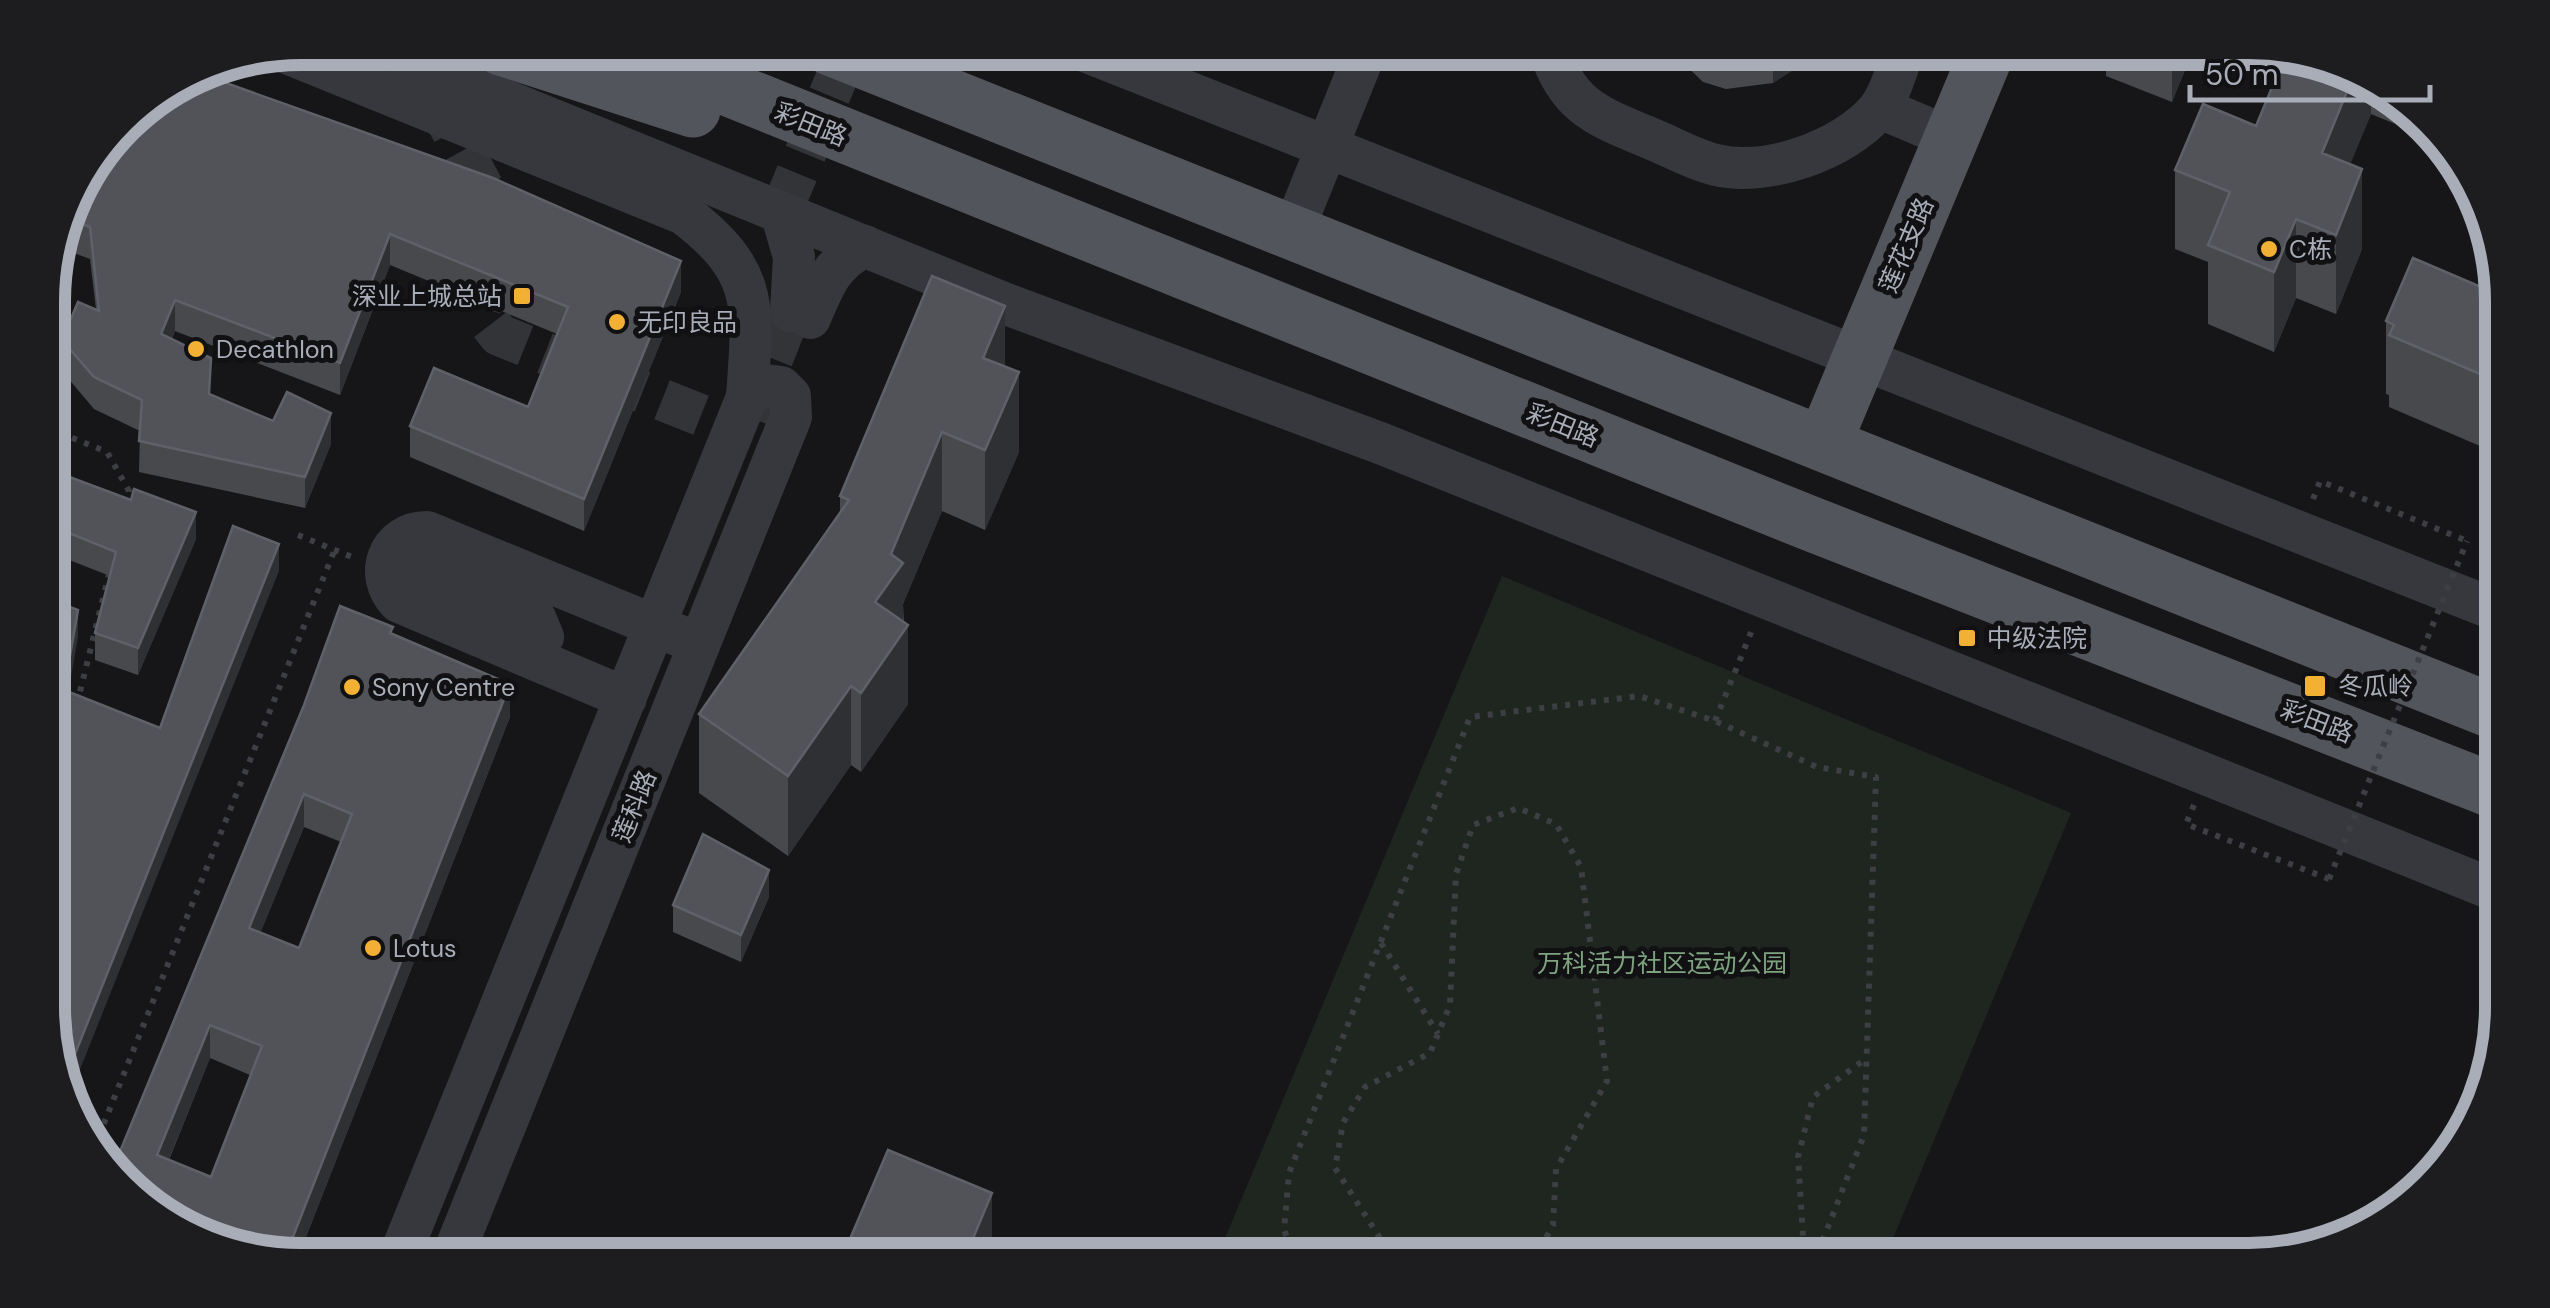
<svg xmlns="http://www.w3.org/2000/svg" width="2550" height="1308" font-family="'DM Sans','Noto Sans SC',sans-serif">
<style>
.green{fill:#1e261f}
.lines{fill:none;stroke-linecap:round;stroke-linejoin:round}
.minor-tunnel{stroke:#333438;stroke-width:42;stroke-dasharray:42 21;stroke-linecap:butt}
.path{stroke:#3d3f44;stroke-width:6;stroke-dasharray:5 8;stroke-linecap:butt}
.minor{stroke:#37383d;stroke-width:42}
.major{stroke:#53555c;stroke-width:55}
.path-bridge{stroke:#3d3f44;stroke-width:6;stroke-dasharray:5 8;stroke-linecap:butt}
.minor-bridge{stroke:#37383d;stroke-width:42}
.wall{fill:#47494d;fill-rule:evenodd}
.shaded-wall{fill:#2f3033}
.building{fill:#525359;stroke:#5f6168;stroke-width:2.5;fill-rule:evenodd}
.poi-dot{fill:#f2b134;stroke:#111113;stroke-width:4}
.labels{text-anchor:middle;stroke-width:10;stroke-linejoin:round;paint-order:stroke}
.street-label{font-size:25px;fill:#a8adb8;stroke:#111113}
.poi-label{font-size:25px;fill:#a8adb8;stroke:#111113;text-anchor:start}
.park-label{font-size:25px;fill:#7fa381;stroke:#111113}
.rim{fill:none;stroke:#a8adb8;stroke-width:12}
</style>
<rect width="100%" height="100%" fill="#161618"/>
<path class="green" d="M 1502,576 L 2071,813 L 1884,1260 L 1216,1260 Z"/>
<g class="lines">
<path class="minor-tunnel" d="M 433,95 L 491,203 L 500,237 L 479,309 L 499,335 L 743,432
M 781,212 L 849,48
M 749,417 L 791,311"/>
<path class="path" d="M 48,340 L 57,344 L 48,383
M 48,428 L 107,452 L 129,491 L 126,505
M 2313,499 L 2320,481 L 2467,541
M 298,535 L 352,557
M 77,704 L 110,570
M 1715,721 L 1752,630
M 2194,805 L 2186,824 L 2329,879
M 1381,943 L 1438,1034
M 94,1148 L 335,549
M 1296,1260 L 1284,1230 L 1289,1173 L 1470,717 L 1639,696 L 1715,721 L 1817,767 L 1876,777 L 1864,1135 L 1815,1260
M 1394,1260 L 1335,1168 L 1343,1123 L 1365,1087 L 1430,1053 L 1450,1005 L 1456,874 L 1473,825 L 1518,808 L 1556,824 L 1581,867 L 1607,1081 L 1556,1169 L 1553,1225 L 1534,1260
M 1794,1260 L 1803,1236 L 1798,1157 L 1813,1097 L 1867,1058"/>
<path class="minor" d="M 377,48 L 1001,302 L 1380,443 L 2502,893
M 1077,48 L 2501,612
M 1549,48 C 1567,107 1599,117 1652,139 C 1672,147 1694,160 1716,165 C 1768,177 1843,150 1877,111 C 1891,95 1897,66 1905,48
M 1880,108 L 1951,138
M 781,212 L 794,257 L 791,311
M 1293,231 L 1367,48
M 810,318 C 824,285 832,262 865,246
M 422,571 L 535,618 L 543,637 L 534,651 L 523,654
M 626,698 L 399,602 C 373,575 388,532 427,532 L 680,636
M 398,1260 L 747,397 L 766,385 L 781,387 L 790,396 L 791,417 L 451,1260"/>
<path class="major" d="M 501,48 L 693,110
M 627,48 L 1809,523 L 2502,794
M 830,48 L 2502,715
M 1824,443 L 1989,48"/>
<path class="path-bridge" d="M 2329,879 L 2467,541"/>
<path class="minor-bridge" d="M 282,51 L 684,214 C 761,273 753,307 747,397"/>
</g>
<path class="wall" d="M 1668,48 L 1808,48 L 1793,70 L 1773,83 L 1726,89 L 1703,82 Z
M 2106,48 L 2194,48 L 2172,102 L 2106,76 Z
M 2206,48 L 2249,48 L 2361,73 L 2415,118 L 2410,130 L 2371,114 L 2350,164 L 2362,249 L 2336,314 L 2296,298 L 2274,352 L 2208,324 L 2208,262 L 2175,249 L 2175,170 L 2256,126 L 2277,76 Z
M 133,111 L 681,292 L 584,531 L 410,457 L 410,426 L 528,407 L 557,334 L 390,265 L 340,395 L 175,331 L 172,339 L 211,395 L 331,444 L 305,508 L 139,472 L 140,431 L 94,409 L 62,371 L 62,340 L 96,309 L 90,259 L 58,247 L 74,188 Z
M 2491,245 L 2500,268 L 2500,273 L 2491,269 Z
M 2500,295 L 2501,455 L 2389,407 L 2389,395 L 2386,394 L 2386,321 Z
M 1005,366 L 1019,452 L 985,530 L 942,511 L 903,604 L 908,704 L 861,772 L 851,765 L 788,856 L 699,793 L 699,714 L 840,512 L 840,496 Z
M 48,469 L 196,539 L 138,675 L 95,660 L 95,633 L 110,576 L 49,552 Z
M 393,634 L 510,717 L 297,1260 L 112,1171 L 304,705 ZM 304,827 L 341,842 L 299,948 L 260,933 ZM 210,1058 L 250,1075 L 211,1177 L 169,1160 Z
M 769,897 L 741,962 L 673,932 L 673,905 Z"/>
<path class="shaded-wall" d="M 1773,48 L 1808,48 L 1793,70 L 1773,83 Z
M 2172,48 L 2194,48 L 2172,102 Z
M 2355,72 L 2361,73 L 2371,81 L 2371,114 L 2322,232 L 2322,153 Z
M 2410,114 L 2415,118 L 2410,130 Z
M 2362,169 L 2362,249 L 2336,314 L 2336,235 Z
M 2296,219 L 2296,298 L 2274,352 L 2274,272 Z
M 390,234 L 390,265 L 340,395 L 340,363 Z
M 681,261 L 681,292 L 584,531 L 584,499 Z
M 175,300 L 175,331 L 161,366 L 161,334 Z
M 1005,306 L 1005,385 L 983,358 Z
M 1019,372 L 1019,452 L 985,530 L 985,450 Z
M 331,413 L 331,444 L 305,508 L 305,477 Z
M 942,432 L 942,511 L 903,604 L 903,632 L 908,625 L 908,704 L 861,772 L 861,693 L 875,602 L 891,554 Z
M 196,512 L 196,539 L 138,675 L 138,648 Z
M 279,544 L 279,571 L 71,1092 L 65,1079 Z
M 78,610 L 78,637 L 64,717 L 64,690 Z
M 510,684 L 510,717 L 297,1260 L 285,1257 Z
M 851,686 L 851,765 L 788,856 L 788,776 Z
M 304,794 L 304,827 L 249,961 L 249,928 Z
M 769,870 L 769,897 L 741,962 L 741,935 Z
M 210,1025 L 210,1058 L 157,1188 L 157,1155 Z
M 992,1193 L 992,1260 L 964,1260 Z"/>
<path class="building" d="M 2285,56 L 2355,72 L 2322,153 L 2362,169 L 2336,235 L 2296,219 L 2274,272 L 2208,245 L 2230,192 L 2175,170 L 2203,104 L 2256,126 Z
M 195,72 L 493,178 L 681,261 L 584,499 L 410,426 L 434,368 L 528,407 L 568,307 L 390,234 L 340,363 L 175,300 L 161,334 L 211,358 L 209,394 L 273,421 L 287,392 L 331,413 L 305,477 L 139,441 L 142,400 L 94,377 L 62,340 L 78,302 L 99,311 L 90,227 L 66,218 L 74,188 L 133,111 Z
M 2413,258 L 2500,295 L 2501,383 L 2389,335 L 2394,325 L 2386,321 Z
M 932,276 L 1005,306 L 983,358 L 1019,372 L 985,450 L 942,432 L 891,554 L 903,563 L 875,602 L 908,625 L 861,693 L 851,686 L 788,776 L 699,714 L 849,500 L 840,496 Z
M 48,469 L 131,500 L 134,489 L 196,512 L 138,648 L 95,633 L 116,552 L 49,525 Z
M 233,526 L 279,544 L 65,1079 L 50,1041 L 49,599 L 78,610 L 64,690 L 160,728 Z
M 340,606 L 393,627 L 390,633 L 510,684 L 285,1257 L 189,1235 L 112,1171 L 304,705 ZM 304,794 L 352,814 L 299,948 L 249,928 ZM 210,1025 L 262,1046 L 211,1177 L 157,1155 Z
M 703,834 L 769,870 L 741,935 L 673,905 Z
M 888,1150 L 992,1193 L 964,1260 L 841,1260 Z"/>
<g class="poi-dot">
<circle cx="2269" cy="249" r="10"/>
<rect x="512" y="286" width="20" height="20" rx="5"/>
<circle cx="617" cy="322" r="10"/>
<circle cx="196" cy="349" r="10"/>
<rect x="1957" y="628" width="20" height="20" rx="5"/>
<rect x="2303" y="674" width="24" height="24" rx="5"/>
<circle cx="352" cy="687" r="10"/>
<circle cx="373" cy="948" r="10"/>
</g>
<g class="labels">
<g class="street-label">
<text transform="translate(811 124) rotate(22)" y="9">彩田路</text>
<text transform="translate(1906 245) rotate(-67)" y="9">莲花支路</text>
<text transform="translate(1563 425) rotate(22)" y="9">彩田路</text>
<text transform="translate(2317 721) rotate(21)" y="9">彩田路</text>
<text transform="translate(634 806) rotate(-68)" y="9">莲科路</text>
</g>
<g class="poi-label">
<text x="2289" y="258">C栋</text>
<text x="502" y="305" text-anchor="end">深业上城总站</text>
<text x="637" y="331">无印良品</text>
<text x="216" y="358">Decathlon</text>
<text x="1987" y="647">中级法院</text>
<text x="2338" y="695">冬瓜岭</text>
<text x="372" y="696">Sony Centre</text>
<text x="393" y="957">Lotus</text>
</g>
<g class="park-label">
<text x="1662" y="972">万科活力社区运动公园</text>
</g>
</g>
<path d="M0 0H2550V1308H0ZM301 65H2249A236 236 0 0 1 2485 301V1007A236 236 0 0 1 2249 1243H301A236 236 0 0 1 65 1007V301A236 236 0 0 1 301 65Z" fill="#1d1d20" fill-rule="evenodd"/>
<path class="rim" d="M301 65H2249A236 236 0 0 1 2485 301V1007A236 236 0 0 1 2249 1243H301A236 236 0 0 1 65 1007V301A236 236 0 0 1 301 65Z"/>
<path d="M2190 85v15h240v-15" fill="none" stroke="#a8adb8" stroke-width="5"/>
<text x="2205" y="85" font-size="30" fill="#a8adb8" stroke="#111113" stroke-width="8" paint-order="stroke">50 m</text>
</svg>
